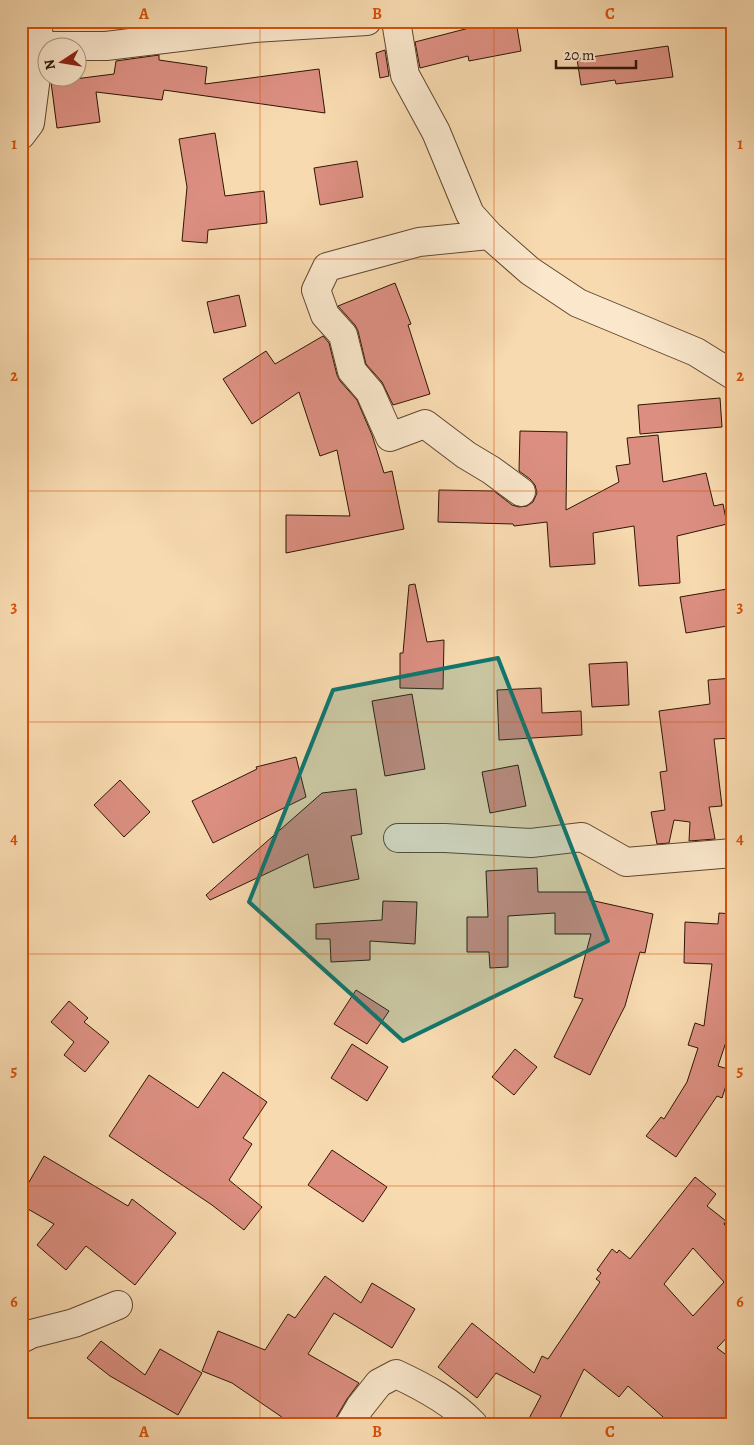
<svg xmlns="http://www.w3.org/2000/svg" width="754" height="1445" font-family="Alegreya,serif">
<style>
.building{fill:#dc8f81;stroke:#2e1603;fill-rule:evenodd}
.lines{fill:none;stroke-linecap:round;stroke-linejoin:round}
.street-casing{stroke:#60472e;stroke-width:30}
.street{stroke:#fae7cc;stroke-width:28}
.marked{fill:#0f766e;fill-opacity:0.2;stroke:#0f766e;stroke-width:4;stroke-linejoin:round}
.grid{fill:none;stroke:#d5520b;stroke-width:1;stroke-opacity:0.55}
.neatline{fill:none;stroke:#d5520b;stroke-width:2}
.grid-label{font-size:16px;text-anchor:middle;font-weight:bold;fill:#d5520b}
</style>
<rect width="100%" height="100%" fill="#f8dab0"/>
<filter id="stains"><feTurbulence type="fractalNoise" baseFrequency=".004" numOctaves="4"/><feColorMatrix values="0 0 0 0 .2 0 0 0 0 .09 0 0 0 0 .02 0 0 0 .5 -.17"/></filter>
<radialGradient id="worn" r=".72"><stop offset=".6" stop-color="#630" stop-opacity="0"/><stop offset="1" stop-color="#630" stop-opacity=".3"/></radialGradient>
<path class="building" d="M 120,21 L 157,21 L 158,24 L 119,29 Z
M 506,21 L 516,21 L 521,51 L 469,61 L 468,56 L 420,68 L 415,42 L 473,27 Z
M 668,46 L 673,77 L 616,84 L 615,80 L 581,85 L 577,59 Z
M 385,50 L 389,76 L 380,78 L 376,53 Z
M 159,55 L 159,60 L 207,67 L 205,84 L 319,69 L 325,113 L 164,90 L 162,100 L 96,92 L 100,122 L 57,128 L 51,82 L 114,74 L 116,61 Z
M 215,133 L 225,196 L 264,191 L 267,223 L 208,230 L 207,243 L 182,241 L 187,187 L 179,139 Z
M 357,161 L 363,197 L 320,205 L 314,168 Z
M 395,283 L 411,324 L 408,325 L 430,394 L 393,405 L 382,382 L 366,364 L 358,331 L 355,325 L 338,306 Z
M 239,295 L 246,326 L 214,333 L 207,302 Z
M 323,336 L 329,343 L 337,375 L 340,381 L 357,400 L 372,435 L 384,473 L 392,471 L 404,529 L 286,553 L 286,515 L 350,516 L 337,450 L 320,456 L 299,392 L 252,424 L 223,379 L 266,351 L 275,364 Z
M 720,398 L 722,427 L 640,434 L 638,405 Z
M 520,431 L 567,432 L 566,510 L 619,482 L 616,466 L 630,464 L 627,438 L 658,435 L 663,482 L 706,473 L 714,506 L 723,504 L 727,524 L 677,536 L 680,583 L 639,586 L 634,526 L 593,533 L 595,564 L 550,567 L 547,522 L 514,526 L 513,524 L 438,522 L 439,490 L 494,491 L 512,505 L 519,507 L 527,506 L 533,502 L 537,493 L 535,485 L 530,479 L 519,471 Z
M 415,584 L 427,642 L 444,640 L 443,689 L 400,688 L 400,653 L 403,653 L 409,585 Z
M 733,588 L 733,625 L 686,633 L 680,597 Z
M 627,662 L 629,705 L 592,707 L 589,664 Z
M 733,678 L 733,738 L 714,739 L 722,806 L 709,807 L 715,839 L 689,841 L 690,822 L 674,820 L 669,843 L 657,844 L 651,812 L 665,810 L 660,772 L 667,771 L 659,711 L 710,704 L 708,680 Z
M 541,688 L 542,713 L 581,711 L 582,735 L 499,740 L 497,690 Z
M 412,694 L 425,769 L 385,776 L 372,701 Z
M 296,757 L 306,797 L 213,843 L 192,801 L 257,769 L 256,767 Z
M 518,765 L 526,806 L 490,813 L 482,772 Z
M 120,780 L 150,812 L 124,837 L 94,805 Z
M 356,789 L 362,834 L 351,836 L 359,879 L 314,888 L 308,854 L 210,900 L 206,895 L 322,793 Z
M 537,868 L 538,892 L 591,892 L 590,900 L 653,914 L 645,953 L 640,952 L 625,1006 L 590,1075 L 554,1057 L 583,999 L 574,997 L 591,934 L 555,934 L 555,913 L 508,916 L 508,967 L 490,968 L 489,952 L 467,952 L 467,917 L 488,917 L 486,871 Z
M 383,901 L 417,902 L 415,944 L 370,941 L 370,960 L 331,962 L 330,939 L 316,939 L 316,924 L 382,920 Z
M 719,913 L 733,914 L 733,1021 L 718,1066 L 731,1070 L 722,1098 L 717,1096 L 676,1157 L 646,1136 L 661,1117 L 664,1119 L 687,1082 L 698,1048 L 688,1045 L 695,1023 L 704,1026 L 712,964 L 684,963 L 685,922 L 718,924 Z
M 356,990 L 389,1011 L 367,1044 L 334,1024 Z
M 69,1001 L 88,1018 L 84,1022 L 109,1042 L 85,1072 L 64,1055 L 74,1042 L 51,1022 Z
M 352,1044 L 388,1067 L 367,1101 L 331,1078 Z
M 515,1049 L 537,1067 L 514,1095 L 492,1077 Z
M 223,1072 L 267,1102 L 243,1138 L 252,1144 L 229,1180 L 262,1207 L 244,1230 L 212,1205 L 109,1136 L 149,1075 L 198,1108 Z
M 332,1150 L 387,1187 L 363,1222 L 308,1185 Z
M 44,1156 L 128,1206 L 132,1199 L 176,1233 L 135,1285 L 86,1246 L 66,1270 L 37,1245 L 54,1224 L 21,1205 L 21,1196 Z
M 695,1177 L 716,1194 L 707,1206 L 726,1221 L 724,1224 L 733,1234 L 733,1331 L 717,1348 L 733,1360 L 733,1424 L 671,1424 L 628,1386 L 619,1397 L 584,1369 L 557,1424 L 526,1424 L 541,1396 L 496,1373 L 477,1398 L 438,1367 L 472,1323 L 534,1373 L 542,1356 L 548,1359 L 600,1282 L 596,1279 L 601,1273 L 597,1270 L 612,1249 L 617,1253 L 619,1250 L 630,1259 ZM 693,1248 L 724,1282 L 693,1316 L 664,1284 Z
M 325,1276 L 361,1303 L 372,1283 L 415,1309 L 392,1348 L 334,1313 L 308,1354 L 359,1383 L 347,1399 L 337,1416 L 334,1424 L 292,1424 L 232,1383 L 202,1371 L 218,1331 L 265,1350 L 288,1314 L 295,1318 Z
M 101,1341 L 145,1375 L 160,1349 L 202,1373 L 178,1415 L 110,1376 L 87,1358 Z"/>
<g class="lines">
<defs>
<path id="street" d="M 396,21 L 405,75 L 436,132 L 470,214 L 489,235 L 530,271 L 578,303 L 696,352 L 733,375
M 40,46 L 106,46 L 254,28 L 367,21
M 21,135 L 30,123 L 40,46 L 37,21
M 489,235 L 419,242 L 327,267 L 316,290 L 325,315 L 343,335 L 352,371 L 370,392 L 390,437 L 425,424 L 466,455 L 491,470 L 521,492
M 398,838 L 445,838 L 531,843 L 582,837 L 626,862 L 733,853
M 21,1339 L 31,1334 L 74,1323 L 118,1305
M 350,1424 L 360,1407 L 379,1383 L 396,1374 C 424,1387 452,1402 473,1424"/>
</defs>
<use href="#street" class="street-casing"/>
<use href="#street" class="street"/>
</g>
<path class="marked" d="M 498,658 L 608,941 L 403,1041 L 249,902 L 333,690 Z"/>
<path class="grid" d="M 260,21 L 260,1424M 494,21 L 494,1424M 21,259 L 733,259M 21,491 L 733,491M 21,722 L 733,722M 21,954 L 733,954M 21,1186 L 733,1186"/>
<rect width="754" height="1445" fill="none" stroke="#f8dab0" stroke-width="55"/>
<g transform="translate(62 62) rotate(258)"><circle r="24" fill="#fae7cc" stroke="#a8937c"/>
<path d="M0-4L9 19L0 12L-9 19Z" fill="#8f2418"/>
<text y="-8" font-size="14" font-weight="bold" text-anchor="middle" fill="#2e1603">N</text>
</g>
<path d="M556 60v8h80v-8" fill="none" stroke="#2e1603" stroke-width="2.5"/>
<text x="564" y="60" font-size="15" fill="#2e1603" stroke="#fae7cc" stroke-width="4" paint-order="stroke">20 m</text>
<rect x="28" y="28" width="698" height="1390" class="neatline"/>
<g class="grid-label">
<text x="144" y="19">A</text>
<text x="377" y="19">B</text>
<text x="610" y="19">C</text>
<text x="14" y="149">1</text>
<text x="740" y="149">1</text>
<text x="14" y="381">2</text>
<text x="740" y="381">2</text>
<text x="14" y="612">3</text>
<text x="740" y="612">3</text>
<text x="14" y="844">4</text>
<text x="740" y="844">4</text>
<text x="14" y="1076">5</text>
<text x="740" y="1076">5</text>
<text x="14" y="1307">6</text>
<text x="740" y="1307">6</text>
<text x="144" y="1437">A</text>
<text x="377" y="1437">B</text>
<text x="610" y="1437">C</text>
</g>
<rect width="100%" height="100%" filter="url(#stains)"/>
<rect width="100%" height="100%" fill="url(#worn)"/>
</svg>
